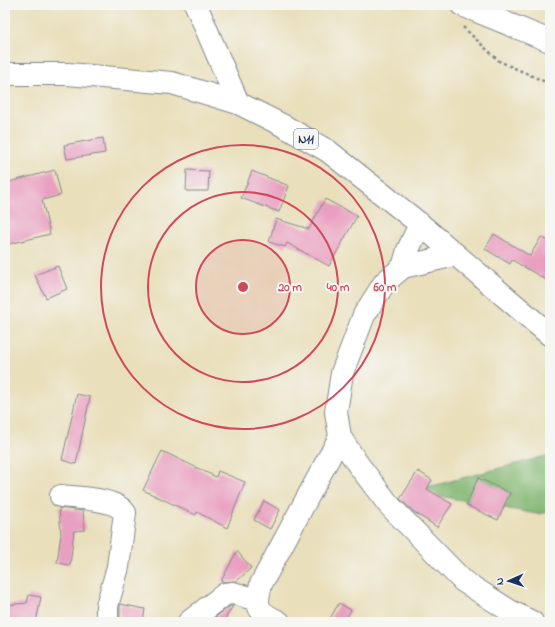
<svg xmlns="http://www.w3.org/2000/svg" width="555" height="627" font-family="'Indie Flower',sans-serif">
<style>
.forest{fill:#84b873;stroke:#507468}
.building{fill:#e99fc0}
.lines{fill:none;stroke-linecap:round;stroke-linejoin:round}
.minor-casing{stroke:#82878c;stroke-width:24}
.highway-casing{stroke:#82878c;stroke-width:24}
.path{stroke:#82878c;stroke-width:2.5;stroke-dasharray:3 3;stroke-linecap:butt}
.minor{stroke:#fff;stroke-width:22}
.highway{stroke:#fff;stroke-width:22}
.ring{fill:none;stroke:#d1495b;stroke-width:2}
.labels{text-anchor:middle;stroke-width:4;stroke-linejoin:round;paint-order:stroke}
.shield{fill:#f6f6f2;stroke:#5d6b8a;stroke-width:1}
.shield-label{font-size:12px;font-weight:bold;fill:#1b2f5e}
.centre{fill:#d1495b;stroke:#f6f6f2;stroke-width:2}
.ring-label{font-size:12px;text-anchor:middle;font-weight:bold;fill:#d1495b;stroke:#f6f6f2;stroke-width:4;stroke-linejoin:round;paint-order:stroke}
</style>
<rect width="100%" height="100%" fill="#f6f6f2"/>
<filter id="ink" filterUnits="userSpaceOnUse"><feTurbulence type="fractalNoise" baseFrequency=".025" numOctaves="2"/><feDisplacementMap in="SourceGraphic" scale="8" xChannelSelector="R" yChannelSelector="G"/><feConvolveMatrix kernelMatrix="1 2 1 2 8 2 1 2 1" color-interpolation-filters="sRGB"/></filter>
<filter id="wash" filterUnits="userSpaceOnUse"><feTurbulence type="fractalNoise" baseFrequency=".012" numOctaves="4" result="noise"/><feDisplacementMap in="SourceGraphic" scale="16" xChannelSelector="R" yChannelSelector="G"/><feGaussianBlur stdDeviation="0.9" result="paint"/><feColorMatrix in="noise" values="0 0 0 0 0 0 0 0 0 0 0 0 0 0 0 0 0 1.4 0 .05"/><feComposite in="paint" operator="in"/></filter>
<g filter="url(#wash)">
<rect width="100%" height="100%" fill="#e9dfbb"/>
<path class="forest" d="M 550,455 L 550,512 L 537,514 L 413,491 Z"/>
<g id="blocks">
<path class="building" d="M 103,138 L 105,153 L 67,159 L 64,145 Z
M 55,170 L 61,195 L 42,200 L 50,234 L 5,245 L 5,183 Z
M 187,170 L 209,171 L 208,191 L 186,191 Z
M 252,171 L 289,186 L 279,212 L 241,198 Z
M 325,199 L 357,216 L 329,266 L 287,243 L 285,247 L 269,242 L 276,219 L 309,229 Z
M 494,234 L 530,256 L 541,237 L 550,242 L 550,282 L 512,260 L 510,264 L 485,249 Z
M 58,266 L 67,289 L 46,298 L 35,275 Z
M 77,394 L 90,397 L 76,464 L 62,460 Z
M 162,451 L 216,477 L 218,471 L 245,482 L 227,528 L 197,512 L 196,515 L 143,490 Z
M 418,471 L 432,480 L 427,489 L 452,504 L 437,527 L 414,512 L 400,499 Z
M 478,478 L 510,493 L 498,520 L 466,505 Z
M 264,501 L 280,510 L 270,529 L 254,520 Z
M 59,508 L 83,511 L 85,530 L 74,531 L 70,565 L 57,563 L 61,534 Z
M 237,551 L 251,568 L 237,581 L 222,582 L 221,581 Z
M 29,595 L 41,597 L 36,622 L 5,622 L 5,605 L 27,603 Z
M 339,603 L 351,610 L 344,622 L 328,622 Z
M 120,604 L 145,609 L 143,622 L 120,622 Z
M 230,606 L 233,606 L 223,622 L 209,622 Z"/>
</g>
</g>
<g filter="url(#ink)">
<use href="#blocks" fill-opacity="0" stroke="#82878c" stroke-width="1"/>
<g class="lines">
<defs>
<path id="minor" d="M 196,5 L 238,103
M 462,5 L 550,41
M 420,224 L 408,250 L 403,267 L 385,282 L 364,315 L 342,373 L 336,412 L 340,437 L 357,463 L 389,505 L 463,581 L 510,611 L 532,622
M 403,267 L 455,255
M 61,496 C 78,498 116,498 125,513 L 118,567 L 107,606 L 107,622
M 189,622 L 225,594 L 233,593 L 257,600
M 279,622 C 257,611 255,609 261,584 L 340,437"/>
<path id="highway" d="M 5,74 L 68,74 L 172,83 L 238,103 L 282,125 L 328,151 L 420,224 L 550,335"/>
</defs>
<use href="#minor" class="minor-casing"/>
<use href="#highway" class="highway-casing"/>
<path class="path" d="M 463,27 L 499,61 L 550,84"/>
<use href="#minor" class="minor"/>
<use href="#highway" class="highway"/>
</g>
</g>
<circle cx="243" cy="287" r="47" fill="#d1495b" fill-opacity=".12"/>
<g class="ring">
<circle cx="243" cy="287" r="47"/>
<circle cx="243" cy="287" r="95"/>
<circle cx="243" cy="287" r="142"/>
</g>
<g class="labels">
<rect class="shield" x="294" y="129" width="24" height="20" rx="3"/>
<g class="shield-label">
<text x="306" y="143">N11</text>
</g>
</g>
<circle cx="243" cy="287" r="6" class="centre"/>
<g class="ring-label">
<text x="290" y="291">20 m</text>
<text x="338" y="291">40 m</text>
<text x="385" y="291">60 m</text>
</g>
<rect width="555" height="627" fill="none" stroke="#f6f6f2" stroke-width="20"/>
<g transform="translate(509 581) rotate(267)" stroke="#f6f6f2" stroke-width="3" paint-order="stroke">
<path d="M0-3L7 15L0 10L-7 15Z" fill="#1b2f5e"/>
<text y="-6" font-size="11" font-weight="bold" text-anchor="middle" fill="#1b2f5e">N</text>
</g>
</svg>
